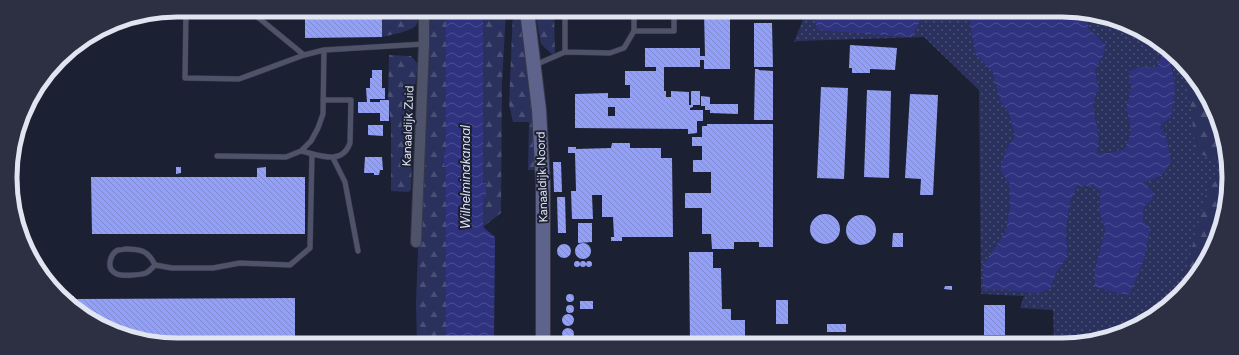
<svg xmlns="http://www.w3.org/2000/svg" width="1239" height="355" font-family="Figtree,sans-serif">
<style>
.grass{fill:url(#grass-dots)}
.forest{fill:url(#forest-firs)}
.water{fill:url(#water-waves)}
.building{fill:url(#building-back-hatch);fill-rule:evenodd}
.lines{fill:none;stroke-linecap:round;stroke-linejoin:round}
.lane-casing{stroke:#373949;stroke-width:6}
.street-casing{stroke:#373949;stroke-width:12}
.secondary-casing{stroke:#373949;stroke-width:16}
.lane{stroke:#4f536a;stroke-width:5}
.street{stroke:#4f536a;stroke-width:10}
.secondary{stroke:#5d638b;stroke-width:14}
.labels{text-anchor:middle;stroke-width:4;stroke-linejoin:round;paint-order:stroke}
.street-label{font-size:12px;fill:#e1e4f1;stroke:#1c2033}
.water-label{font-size:13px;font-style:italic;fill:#dce1f7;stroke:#1c2033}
.rim{fill:none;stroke:#e1e4f1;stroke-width:5}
</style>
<defs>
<pattern id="grass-dots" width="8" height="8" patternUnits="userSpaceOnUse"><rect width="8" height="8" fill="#2b315d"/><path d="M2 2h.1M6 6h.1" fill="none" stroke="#494f75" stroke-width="1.8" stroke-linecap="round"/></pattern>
<pattern id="forest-firs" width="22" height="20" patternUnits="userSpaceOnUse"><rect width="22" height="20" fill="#2b315d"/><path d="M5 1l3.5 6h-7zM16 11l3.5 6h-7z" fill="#494f75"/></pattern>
<pattern id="water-waves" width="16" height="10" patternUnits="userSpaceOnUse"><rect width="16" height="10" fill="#2f337f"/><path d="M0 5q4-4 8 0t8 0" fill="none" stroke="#4d5092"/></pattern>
<pattern id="building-back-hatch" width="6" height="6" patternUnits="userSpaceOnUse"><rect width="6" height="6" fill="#93a0f7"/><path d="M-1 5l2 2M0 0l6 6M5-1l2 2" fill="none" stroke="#7f89cb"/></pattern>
</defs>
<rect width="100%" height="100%" fill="#1c2033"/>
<path class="grass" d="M 806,12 L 819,12 L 815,21 L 912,37 L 924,13 L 968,13 L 975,54 L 992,71 L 1000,101 L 1009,114 L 1015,136 L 1006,150 L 1010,184 L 1010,205 L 1006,230 L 986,261 L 983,290 L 1009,290 L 1051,288 L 1056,273 L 1068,257 L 1066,233 L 1070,202 L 1078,186 L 1092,186 L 1100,191 L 1099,211 L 1105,230 L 1095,268 L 1095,287 L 1116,293 L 1129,295 L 1150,227 L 1143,220 L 1144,207 L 1152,200 L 1144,183 L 1161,176 L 1166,137 L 1160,126 L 1175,86 L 1170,57 L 1172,55 L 1189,72 L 1189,82 L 1190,74 L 1201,84 L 1226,145 L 1226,210 L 1207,261 L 1180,296 L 1135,328 L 1083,344 L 1054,344 L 1053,310 L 1020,308 L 1024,296 L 981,294 L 979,90 L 924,37 L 799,41 L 794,42 Z
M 1084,13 L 1094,13 L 1154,38 L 1159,43 L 1163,51 L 1157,67 L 1140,67 L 1128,71 L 1131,88 L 1126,107 L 1131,130 L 1125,149 L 1108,153 L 1097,153 L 1099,139 L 1093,103 L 1099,88 L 1095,71 L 1103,56 L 1106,45 L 1089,29 Z"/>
<path class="forest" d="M 382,11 L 419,11 C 419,15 419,20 417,24 C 414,31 390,35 382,37 Z
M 427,11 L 446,11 L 446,342 L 417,342 L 416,304 Z
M 483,11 L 506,11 L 502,83 L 501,213 L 483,227 Z
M 513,11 L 521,11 L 535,119 L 538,170 L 528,170 L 529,122 L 513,122 L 509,104 Z
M 535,11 L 554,11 L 555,57 L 541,44 Z
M 389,55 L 411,56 L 418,64 L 414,93 L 411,190 L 408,192 L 391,191 L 391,124 L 388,102 Z
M 1189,72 L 1201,84 L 1226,145 L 1226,162 L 1196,153 L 1189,93 Z
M 1218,174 L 1226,174 L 1226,210 L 1207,261 L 1179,297 L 1209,183 L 1212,178 Z"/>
<path class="water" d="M 446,11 L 483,11 L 483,186 L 484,183 L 486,183 L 486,197 L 484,197 L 483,194 L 483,227 L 495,237 L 494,342 L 446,342 L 446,166 L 444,166 L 444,151 L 446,153 Z
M 819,12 L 924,13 L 912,37 L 818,30 L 815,21 Z
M 968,13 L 1084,13 L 1089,29 L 1106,45 L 1103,56 L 1095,71 L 1099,88 L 1093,103 L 1099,139 L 1097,153 L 1108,153 L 1125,149 L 1131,130 L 1126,107 L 1131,88 L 1128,71 L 1140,67 L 1157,67 L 1163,51 L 1159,43 L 1172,55 L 1170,57 L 1175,86 L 1171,117 L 1160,126 L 1166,137 L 1171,162 L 1161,176 L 1144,183 L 1153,192 L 1152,200 L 1144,207 L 1143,220 L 1150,227 L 1147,246 L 1143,262 L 1129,295 L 1116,293 L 1095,287 L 1095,268 L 1105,230 L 1099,211 L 1100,191 L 1092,186 L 1078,186 L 1070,202 L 1066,233 L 1068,257 L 1056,273 L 1051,288 L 1037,293 L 1009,290 L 983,290 L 983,262 L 986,261 L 1006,230 L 1010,205 L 1010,184 L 1000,170 L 1006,150 L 1015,136 L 1009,114 L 1000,101 L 992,71 L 975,54 Z"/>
<path class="building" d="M 305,10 L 382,11 L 382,37 L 305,38 Z
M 704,12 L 730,12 L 730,69 L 704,69 L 704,60 L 700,60 L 700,67 L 664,67 L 664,91 L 666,91 L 666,97 L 671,97 L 671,91 L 689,92 L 689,105 L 691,105 L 691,91 L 700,91 L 700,105 L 693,105 L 693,107 L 690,108 L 690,110 L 703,110 L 703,121 L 697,121 L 697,133 L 688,134 L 688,129 L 575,128 L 575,94 L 608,93 L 608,98 L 630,98 L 630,85 L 625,85 L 625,71 L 656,71 L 656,67 L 645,67 L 645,48 L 700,48 L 700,56 L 705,56 ZM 608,107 L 615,107 L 615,116 L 608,116 Z
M 754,23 L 772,23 L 773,67 L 754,67 Z
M 850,45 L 897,48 L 895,70 L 870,69 L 870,73 L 852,73 L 852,68 L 849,68 Z
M 755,69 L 759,69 L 758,70 L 773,71 L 773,120 L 754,120 Z
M 372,70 L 382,70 L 382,88 L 385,88 L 385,99 L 370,99 L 370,102 L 380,102 L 380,100 L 389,100 L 389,121 L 380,121 L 380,113 L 358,113 L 358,102 L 367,102 L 366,88 L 370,88 L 370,78 L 372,78 Z
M 821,87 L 848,88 L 844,179 L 817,178 Z
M 867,90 L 891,91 L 889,178 L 864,177 Z
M 910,94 L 938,95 L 933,195 L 920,195 L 921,179 L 905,178 Z
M 701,96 L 710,97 L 710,104 L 738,104 L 738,114 L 710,113 L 710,110 L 705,110 L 705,106 L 701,106 Z
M 707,124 L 773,124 L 773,247 L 759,247 L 759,242 L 734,242 L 734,249 L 712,249 L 711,234 L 702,234 L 702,208 L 685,208 L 685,193 L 711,193 L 711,172 L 693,172 L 693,160 L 702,160 L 702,146 L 692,146 L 692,137 L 702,137 L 702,126 L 707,126 Z
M 368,125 L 383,125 L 383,136 L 368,135 Z
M 612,143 L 630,143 L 630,148 L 661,148 L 661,158 L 672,158 L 673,237 L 622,237 L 622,241 L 611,241 L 611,237 L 614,237 L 613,217 L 602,217 L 602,195 L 592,195 L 593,219 L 572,219 L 571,191 L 576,191 L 575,153 L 568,153 L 568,147 L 576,147 L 576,149 L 611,148 Z
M 365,157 L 382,157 L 383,170 L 380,170 L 379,175 L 374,175 L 374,173 L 364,173 Z
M 553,162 L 561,162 L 562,192 L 554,192 Z
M 176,167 L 181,167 L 181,173 L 176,174 Z
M 266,167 L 266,177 L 305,177 L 305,234 L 92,234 L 91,177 L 257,177 L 257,168 Z
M 557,197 L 565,197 L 566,233 L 558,233 Z
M810 229a15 15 0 1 1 30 0a15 15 0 1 1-30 0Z
M846 230a15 15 0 1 1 30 0a15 15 0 1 1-30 0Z
M 578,223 L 592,223 L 592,242 L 578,243 Z
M 893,233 L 903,233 L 903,247 L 892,247 Z
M575 251a8 8 0 1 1 16 0a8 8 0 1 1-16 0Z
M557 251a7 7 0 1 1 14 0a7 7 0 1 1-14 0Z
M 689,252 L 713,252 L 713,268 L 721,268 L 722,309 L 731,309 L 731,320 L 745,320 L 745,343 L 690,343 Z
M586 264a3 3 0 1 1 6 0a3 3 0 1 1-6 0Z
M580 264a3 3 0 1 1 6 0a3 3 0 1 1-6 0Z
M574 264a3 3 0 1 1 6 0a3 3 0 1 1-6 0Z
M 945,286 L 952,286 L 952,290 L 944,289 Z
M566 298a4 4 0 1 1 8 0a4 4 0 1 1-8 0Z
M 65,296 L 74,296 L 74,299 L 295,298 L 295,342 L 145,342 L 94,322 Z
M 776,300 L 788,300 L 788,324 L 776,324 Z
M 580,301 L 593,301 L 593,309 L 580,309 Z
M 984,305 L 1005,305 L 1005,335 L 984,335 Z
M566 309a4 4 0 1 1 8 0a4 4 0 1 1-8 0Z
M562 320a6 6 0 1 1 12 0a6 6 0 1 1-12 0Z
M 827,324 L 846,324 L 846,332 L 827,332 Z
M562 334a6 6 0 1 1 12 0a6 6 0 1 1-12 0Z
M 376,337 L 386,337 L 386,342 L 376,342 Z"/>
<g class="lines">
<defs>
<path id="lane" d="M 186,10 L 185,78 L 239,79 L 304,55 L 324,50 L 424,44
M 249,10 L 304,55
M 565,11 L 565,52 L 610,53 L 624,48 L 634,31
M 634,12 L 634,31 L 674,31 L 674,12
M 535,65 L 565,52
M 301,151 C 319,155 342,166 350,143 L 351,100 L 323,100
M 217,156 L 286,157 L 301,151 L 311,141 L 318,128 L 323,114 L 324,50
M 333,158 L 345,182 L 358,251
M 125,249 C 140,249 148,250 155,265 C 152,268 150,271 146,273 C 140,275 120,277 115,273 C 106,268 110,254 118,250 C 120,250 122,250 125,249 Z
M 155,265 L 172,268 L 213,268 L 240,263 L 290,265 L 310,248 L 312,154"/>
<path id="street" d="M 416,242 L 424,44 L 424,11"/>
<path id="secondary" d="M 527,11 L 539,110 L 543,183 L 543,343"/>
</defs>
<use href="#lane" class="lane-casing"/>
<use href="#street" class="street-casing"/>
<use href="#secondary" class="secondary-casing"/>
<use href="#lane" class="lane"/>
<use href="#street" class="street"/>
<use href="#secondary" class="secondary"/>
</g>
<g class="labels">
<g class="street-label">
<text transform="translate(408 126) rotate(-88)" y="4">Kanaaldijk Zuid</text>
<text transform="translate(542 177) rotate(-92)" y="4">Kanaaldijk Noord</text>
</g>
<g class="water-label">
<text transform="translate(465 177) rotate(-90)" y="5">Wilhelminakanaal</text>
</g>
</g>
<path d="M0 0H1239V355H0ZM177 17H1062A160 160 0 0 1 1222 177V178A160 160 0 0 1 1062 338H177A160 160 0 0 1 17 178V177A160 160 0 0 1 177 17Z" fill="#2c3042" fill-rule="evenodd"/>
<path class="rim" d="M177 17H1062A160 160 0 0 1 1222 177V178A160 160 0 0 1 1062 338H177A160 160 0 0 1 17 178V177A160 160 0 0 1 177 17Z"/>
</svg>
